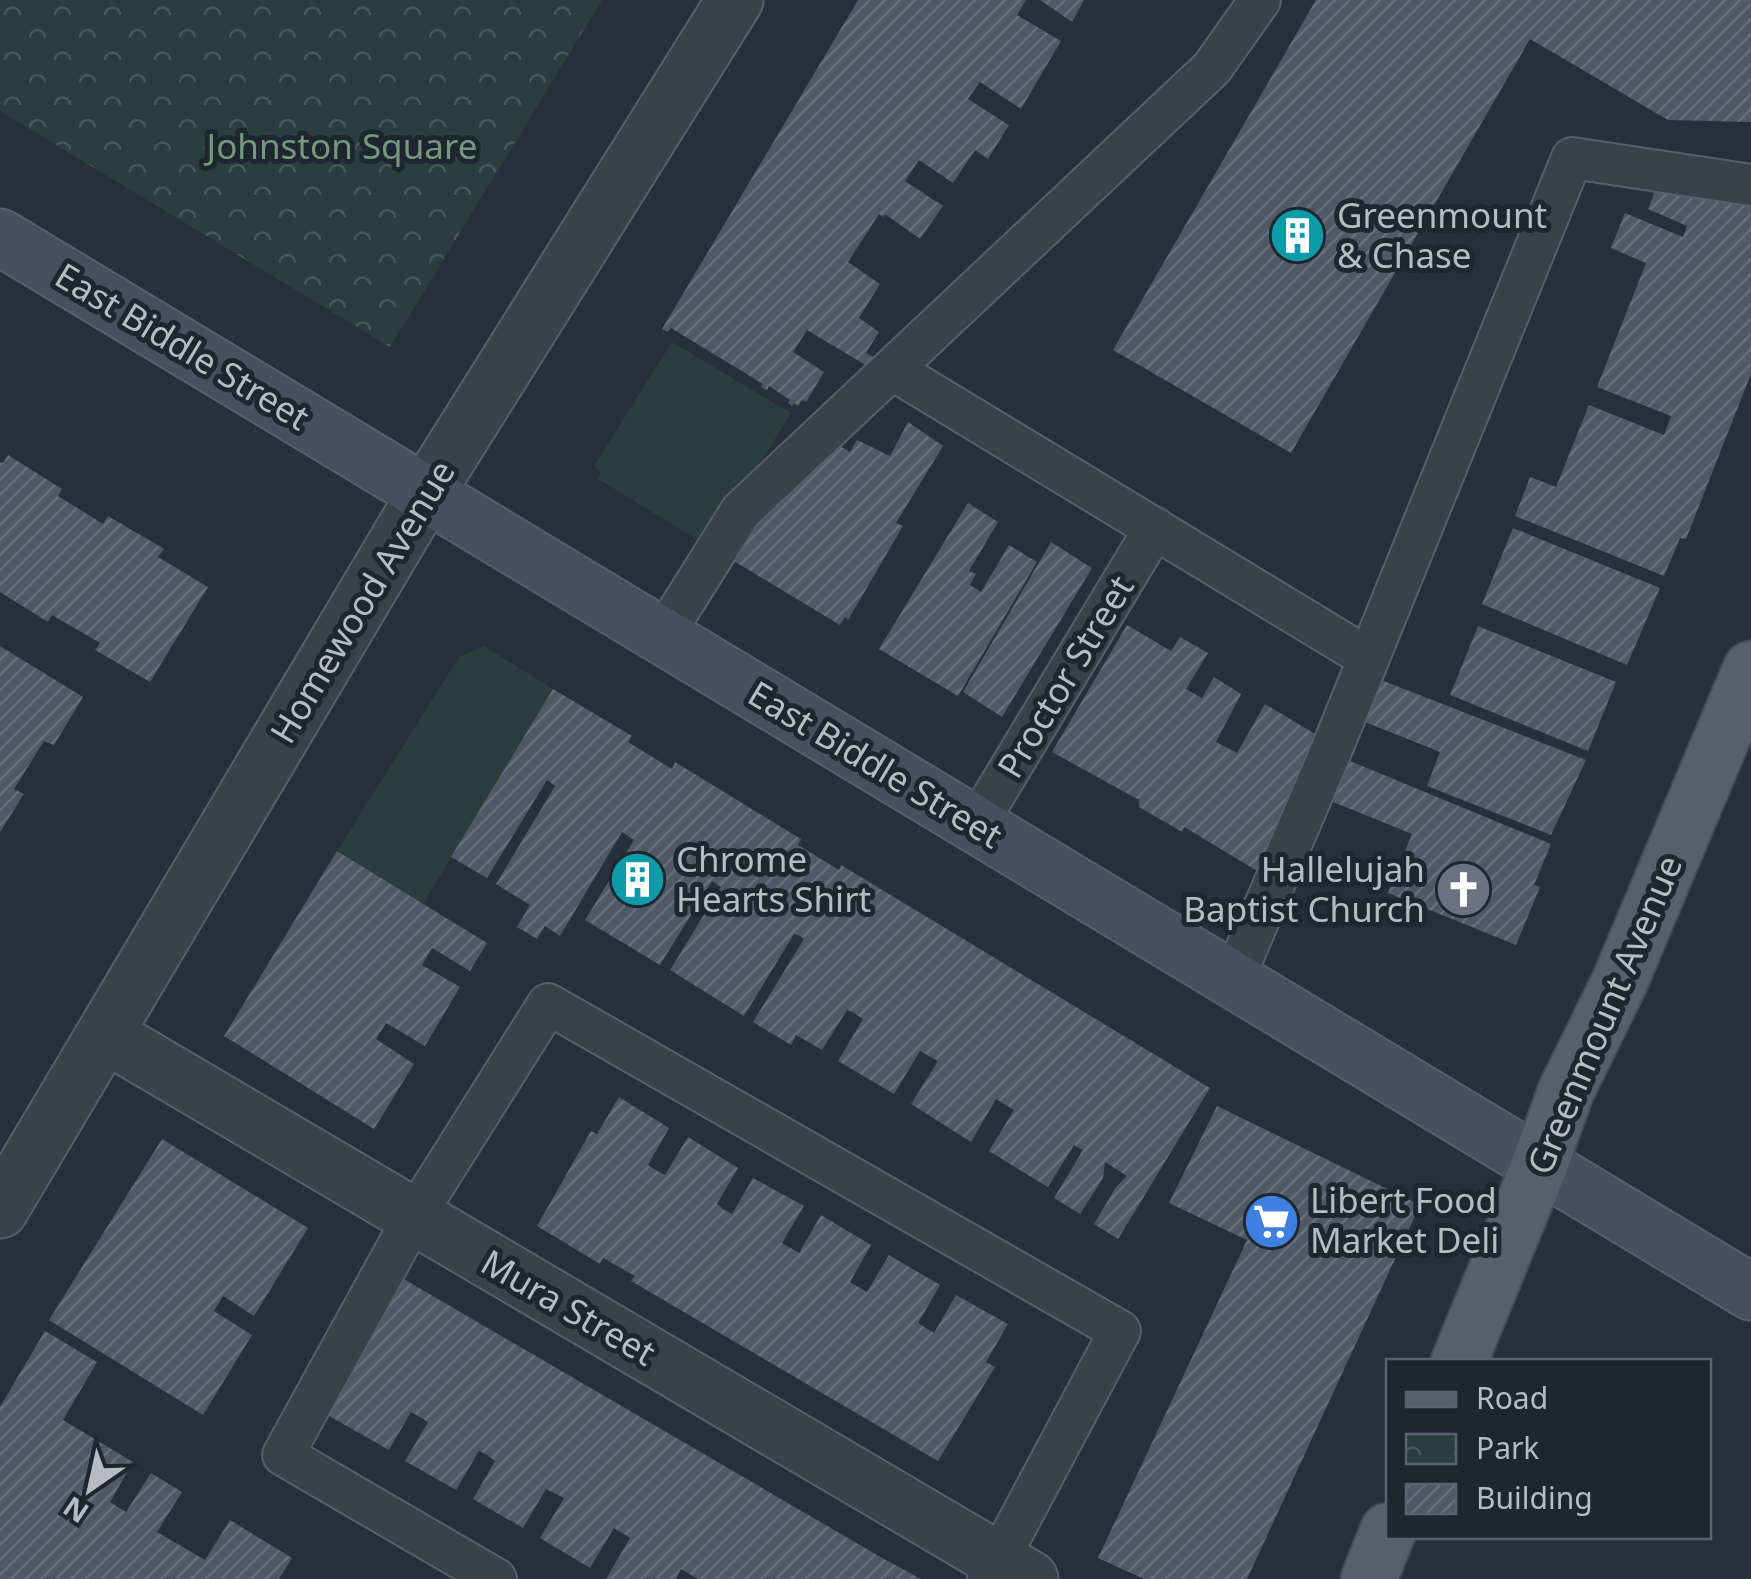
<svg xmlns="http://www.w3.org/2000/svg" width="1751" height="1579" font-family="'Noto Sans',sans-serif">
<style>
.grass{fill:#2b3d3d}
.park{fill:url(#park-crowns)}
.building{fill:url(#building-hatch)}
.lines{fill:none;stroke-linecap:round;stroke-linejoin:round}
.lane-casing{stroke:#575f68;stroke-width:44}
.street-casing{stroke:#575f68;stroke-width:59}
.secondary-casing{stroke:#575f68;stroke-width:59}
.primary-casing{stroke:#424a53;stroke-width:59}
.lane{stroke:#39414b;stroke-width:40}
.street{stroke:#39414b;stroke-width:55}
.secondary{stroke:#48505d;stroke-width:55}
.primary{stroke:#57606a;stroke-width:55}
.labels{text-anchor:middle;stroke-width:10;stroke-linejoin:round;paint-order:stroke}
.park-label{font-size:35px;fill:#75997d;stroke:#1e262f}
.poi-label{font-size:35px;fill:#b5bcc6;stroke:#1e262f;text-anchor:start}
.street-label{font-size:35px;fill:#b5bcc6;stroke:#1e262f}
</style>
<defs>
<pattern id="park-crowns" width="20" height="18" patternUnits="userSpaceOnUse" patternTransform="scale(2.5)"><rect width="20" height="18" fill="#2b3d3d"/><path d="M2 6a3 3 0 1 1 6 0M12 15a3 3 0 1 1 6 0" fill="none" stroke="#485758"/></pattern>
<pattern id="building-hatch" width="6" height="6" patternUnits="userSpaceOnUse" patternTransform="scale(2.5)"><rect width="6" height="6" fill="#4f5865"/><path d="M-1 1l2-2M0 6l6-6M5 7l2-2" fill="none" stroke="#666e7a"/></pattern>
</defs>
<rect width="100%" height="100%" fill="#262f3a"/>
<path class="grass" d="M 672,342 L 791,413 L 709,547 L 598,479 L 601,472 L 594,466 Z
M 484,646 L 553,689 L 423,904 L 337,851 L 459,657 Z"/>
<path class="park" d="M 0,0 L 602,0 L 390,347 L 0,111 Z"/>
<path class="building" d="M 858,0 L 1026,0 L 1017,15 L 1061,41 L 1021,109 L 980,82 L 968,99 L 1009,125 L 988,159 L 975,150 L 953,183 L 919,160 L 905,181 L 943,206 L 920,239 L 885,214 L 883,217 L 879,214 L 848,262 L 880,284 L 859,318 L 879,332 L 866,353 L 877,359 L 872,369 L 807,330 L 793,352 L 824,372 L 806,402 L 802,400 L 798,406 L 794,403 L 792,406 L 788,403 L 790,400 L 769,386 L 767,390 L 761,387 L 763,384 L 671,328 L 668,332 L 662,329 Z
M 1040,0 L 1084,0 L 1072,22 Z
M 1316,0 L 1751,0 L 1751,122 L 1668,120 L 1530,39 L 1291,453 L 1113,350 Z
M 1656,188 L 1751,204 L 1751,374 L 1686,539 L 1680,538 L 1664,576 L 1515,516 L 1530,477 L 1556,487 L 1589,405 L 1664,435 L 1671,416 L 1597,387 L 1646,263 L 1611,248 L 1625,213 L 1683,237 L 1687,226 L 1648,209 Z
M 908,422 L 943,446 L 896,523 L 903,526 L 848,620 L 845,617 L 840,625 L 719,552 L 824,437 L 850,452 L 857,440 L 890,456 Z
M 8,455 L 62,489 L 58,496 L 103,524 L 108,516 L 161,547 L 164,549 L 158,557 L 208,587 L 150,682 L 95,650 L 100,643 L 52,615 L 48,622 L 0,592 L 0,462 L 3,463 Z
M 968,503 L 998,522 L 969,571 L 976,574 L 970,585 L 981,592 L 1009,545 L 1037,562 L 958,696 L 879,649 Z
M 1513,528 L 1660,588 L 1627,665 L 1482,604 Z
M 1051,542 L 1092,568 L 1002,717 L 963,692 Z
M 1127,625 L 1171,651 L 1180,637 L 1208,653 L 1186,689 L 1202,698 L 1214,677 L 1241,694 L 1216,742 L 1237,753 L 1265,704 L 1315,734 L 1259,872 L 1184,827 L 1182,832 L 1139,807 L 1139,800 L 1052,752 Z
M 1478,626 L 1616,682 L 1588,751 L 1450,695 Z
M 0,646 L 83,697 L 54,745 L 44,741 L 14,789 L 24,794 L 0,832 Z
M 1381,680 L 1586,760 L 1551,835 L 1427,786 L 1440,752 L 1365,722 Z
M 553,689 L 632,736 L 628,742 L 672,769 L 675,762 L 801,839 L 798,845 L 839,870 L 841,865 L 1210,1088 L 1118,1239 L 1094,1224 L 1116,1187 L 1127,1176 L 1105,1162 L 1103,1178 L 1080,1214 L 1054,1198 L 1083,1150 L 1074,1145 L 1048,1187 L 1018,1169 L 989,1151 L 1014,1110 L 996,1099 L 971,1142 L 911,1104 L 938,1061 L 920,1051 L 894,1094 L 838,1061 L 863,1019 L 854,1013 L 847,1010 L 822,1050 L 796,1035 L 791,1045 L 753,1022 L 804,939 L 800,936 L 794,934 L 744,1016 L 670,970 L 721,887 L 712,881 L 660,965 L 585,920 L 634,840 L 622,832 L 560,936 L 545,926 L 537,939 L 517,927 L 530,905 L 496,884 L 555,786 L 547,780 L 487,878 L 451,857 Z
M 1350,761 L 1551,844 L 1534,885 L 1540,887 L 1516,945 L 1388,893 L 1412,834 L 1333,802 Z
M 337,851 L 487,943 L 470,971 L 432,948 L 422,965 L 460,987 L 425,1046 L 386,1023 L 376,1039 L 414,1064 L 374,1129 L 224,1036 Z
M 619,1097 L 669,1128 L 648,1165 L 654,1169 L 665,1175 L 688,1137 L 738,1168 L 717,1204 L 723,1209 L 732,1214 L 753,1178 L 804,1206 L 782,1243 L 799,1253 L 821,1215 L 871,1245 L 850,1282 L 867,1292 L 889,1255 L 940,1285 L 918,1323 L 934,1333 L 956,1295 L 1008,1324 L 986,1362 L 995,1367 L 938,1461 L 631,1281 L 635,1276 L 603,1258 L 600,1264 L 537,1226 L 591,1131 L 597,1134 Z
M 1217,1106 L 1420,1205 L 1247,1579 L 1144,1579 L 1098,1558 L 1247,1240 L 1169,1203 Z
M 162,1139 L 308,1228 L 254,1316 L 223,1296 L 214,1311 L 252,1335 L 203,1415 L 49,1320 Z
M 402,1278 L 884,1559 L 921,1579 L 698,1579 L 681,1569 L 676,1579 L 606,1579 L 630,1538 L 614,1528 L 590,1568 L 540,1538 L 564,1498 L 546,1489 L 523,1528 L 473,1499 L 495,1461 L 487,1455 L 479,1451 L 456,1490 L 405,1461 L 428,1422 L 411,1412 L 389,1450 L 324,1413 Z
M 45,1331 L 97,1362 L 63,1420 L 133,1462 L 110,1502 L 126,1512 L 151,1473 L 182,1492 L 157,1532 L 205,1560 L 230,1520 L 292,1558 L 279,1579 L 0,1579 L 0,1407 Z"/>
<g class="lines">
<defs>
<path id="lane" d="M 893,370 L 1368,658
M 662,637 L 741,511 L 1212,68 L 1260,0
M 976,825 L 1155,528
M 1233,980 L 1331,751 L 1572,158 L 1751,185
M 496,1579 L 283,1455 L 414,1217 L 548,1004 L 1120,1331 L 988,1579"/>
<path id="street" d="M 106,1035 L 1030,1579
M 0,1210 L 426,493 L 735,0"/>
<path id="secondary" d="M 0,237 L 1751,1292"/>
<path id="primary" d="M 1459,1362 L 1540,1164 L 1566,1091 L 1620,981 L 1751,669
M 1369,1579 L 1388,1531"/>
</defs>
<use href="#lane" class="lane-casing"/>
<use href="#street" class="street-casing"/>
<use href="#secondary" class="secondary-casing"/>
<use href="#primary" class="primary-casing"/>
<use href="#lane" class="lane"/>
<use href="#street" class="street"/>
<use href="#secondary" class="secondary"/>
<use href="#primary" class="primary"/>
</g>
<defs>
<symbol id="building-disc" viewBox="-11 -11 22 22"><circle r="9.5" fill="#0f9aa8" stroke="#1e262f"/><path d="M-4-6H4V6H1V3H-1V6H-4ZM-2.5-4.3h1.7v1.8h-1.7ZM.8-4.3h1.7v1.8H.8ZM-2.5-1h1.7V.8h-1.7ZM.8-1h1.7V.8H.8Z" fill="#fff"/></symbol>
<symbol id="church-disc" viewBox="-11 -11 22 22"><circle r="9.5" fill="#6b7280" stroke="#1e262f"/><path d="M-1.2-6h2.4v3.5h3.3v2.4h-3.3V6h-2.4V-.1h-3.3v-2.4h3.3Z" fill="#fff"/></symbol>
<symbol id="supermarket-disc" viewBox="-11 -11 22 22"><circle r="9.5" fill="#3f7fe0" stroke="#1e262f"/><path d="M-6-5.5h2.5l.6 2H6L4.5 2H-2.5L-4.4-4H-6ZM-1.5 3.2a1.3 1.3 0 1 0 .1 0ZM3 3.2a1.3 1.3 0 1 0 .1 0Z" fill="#fff"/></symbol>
</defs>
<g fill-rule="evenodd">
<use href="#building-disc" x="1266" y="204" width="63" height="63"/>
<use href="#building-disc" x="606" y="848" width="63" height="63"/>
<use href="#church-disc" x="1432" y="858" width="63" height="63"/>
<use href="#supermarket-disc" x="1240" y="1190" width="63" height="63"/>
</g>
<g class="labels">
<g class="park-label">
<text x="342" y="159">Johnston Square</text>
</g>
<g class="poi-label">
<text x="1337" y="228">Greenmount<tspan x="1337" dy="40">&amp; Chase</tspan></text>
<text x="676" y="872">Chrome<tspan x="676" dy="40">Hearts Shirt</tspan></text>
<text x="1425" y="882" text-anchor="end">Hallelujah<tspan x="1425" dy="40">Baptist Church</tspan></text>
<text x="1310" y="1213">Libert Food<tspan x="1310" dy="40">Market Deli</tspan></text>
</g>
<g class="street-label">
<text transform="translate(182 347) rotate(31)" y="12">East Biddle Street</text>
<text transform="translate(363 602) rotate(-59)" y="12">Homewood Avenue</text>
<text transform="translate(1066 677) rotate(-59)" y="12">Proctor Street</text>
<text transform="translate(875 765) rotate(31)" y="12">East Biddle Street</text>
<text transform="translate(1605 1015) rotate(-67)" y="12">Greenmount Avenue</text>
<text transform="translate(568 1308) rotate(30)" y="12">Mura Street</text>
</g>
</g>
<rect x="1386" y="1359" width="325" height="180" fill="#1e262f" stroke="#5a626b" stroke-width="2.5"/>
<rect x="1406" y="1392" width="50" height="15" fill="#57606a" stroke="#5a626b" stroke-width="2.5"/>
<text x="1476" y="1409" font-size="30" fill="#b5bcc6">Road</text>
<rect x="1406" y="1434" width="50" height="30" fill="url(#park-crowns)" stroke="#5a626b" stroke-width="2.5"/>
<text x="1476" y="1459" font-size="30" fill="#b5bcc6">Park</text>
<rect x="1406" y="1484" width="50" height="30" fill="url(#building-hatch)" stroke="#5a626b" stroke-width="2.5"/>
<text x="1476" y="1509" font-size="30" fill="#b5bcc6">Building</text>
<g transform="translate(90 1489) rotate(214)" stroke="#1e262f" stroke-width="8" paint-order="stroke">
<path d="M0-8L18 38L0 25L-18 38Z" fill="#b5bcc6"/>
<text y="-15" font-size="28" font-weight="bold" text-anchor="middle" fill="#b5bcc6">N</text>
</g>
</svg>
